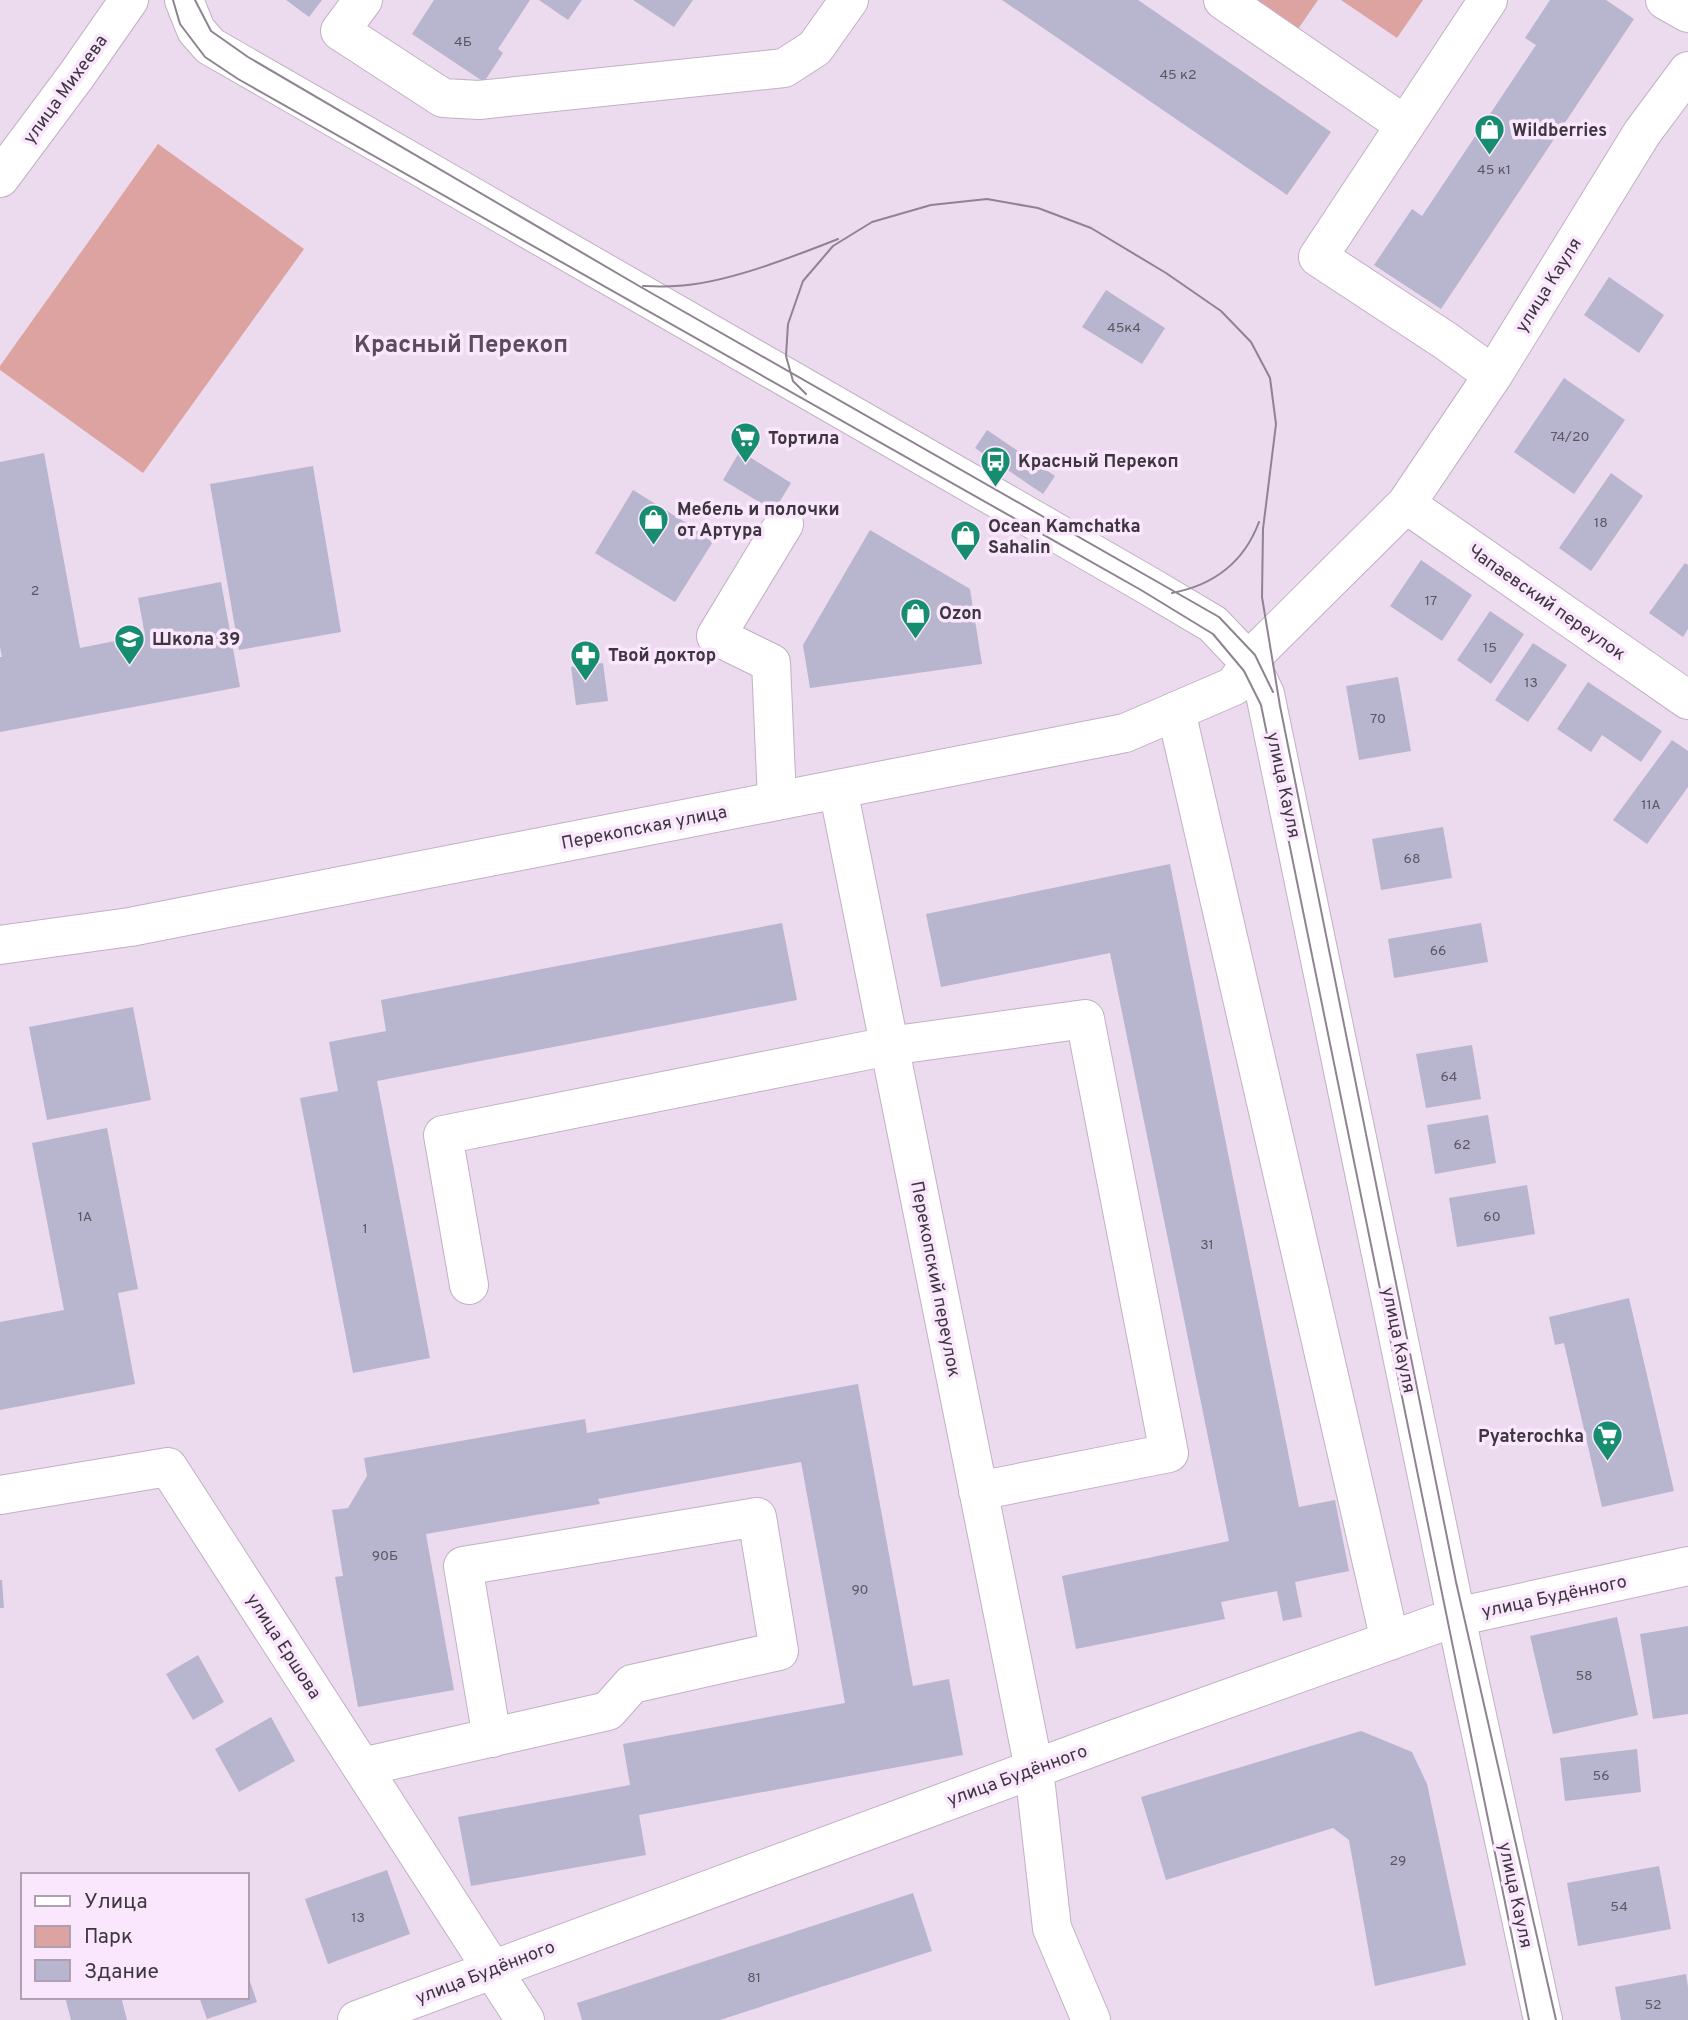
<svg xmlns="http://www.w3.org/2000/svg" width="1688" height="2020" font-family="Overpass,sans-serif">
<style>
.green{fill:#dca3a0}
.building{fill:#b8b5ce}
.lines{fill:none;stroke-linecap:round;stroke-linejoin:round}
.minor-casing{stroke:#c2b0c4;stroke-width:40}
.minor{stroke:#fff;stroke-width:38}
.tram{stroke:#8f8391;stroke-width:2}
.labels{text-anchor:middle;stroke-width:7;stroke-linejoin:round;paint-order:stroke}
.number-label{font-size:14px;fill:#5c5662}
.street-label{font-size:18px;fill:#3d363e;stroke:#fae7fd}
.poi-label{font-size:18px;font-weight:bold;fill:#3d363e;stroke:#fae7fd;text-anchor:start}
.district-label{font-size:24px;font-weight:bold;fill:#5a4b5d;stroke:#fae7fd}
</style>
<rect width="100%" height="100%" fill="#ecdaef"/>
<path class="green" d="M 1249,0 L 1318,0 L 1296,32 Z
M 1341,0 L 1423,0 L 1397,38 Z
M 158,144 L 304,249 L 143,473 L 0,370 L 0,366 Z"/>
<path class="building" d="M 286,0 L 322,0 L 309,17 Z
M 434,0 L 530,0 L 498,49 L 503,53 L 484,82 L 412,34 Z
M 539,0 L 582,0 L 568,20 Z
M 633,0 L 693,0 L 674,27 Z
M 1002,0 L 1138,0 L 1331,132 L 1287,195 Z
M 1550,0 L 1606,0 L 1634,19 L 1441,309 L 1374,265 L 1412,209 L 1422,216 L 1536,45 L 1525,38 Z
M 1609,277 L 1664,315 L 1639,353 L 1584,315 Z
M 1106,290 L 1165,328 L 1142,364 L 1082,327 Z
M 1564,378 L 1625,420 L 1574,494 L 1514,452 Z
M 987,430 L 1055,476 L 1043,494 L 975,448 Z
M 740,451 L 791,483 L 774,511 L 723,480 Z
M 44,453 L 80,648 L 145,635 L 138,598 L 221,582 L 240,687 L 0,732 L 0,657 L 2,657 L 0,647 L 0,462 Z
M 313,466 L 341,632 L 239,650 L 210,484 Z
M 1611,473 L 1643,496 L 1591,571 L 1559,548 Z
M 633,490 L 714,540 L 675,602 L 595,553 Z
M 870,530 L 970,589 L 982,664 L 810,688 L 803,645 Z
M 1421,560 L 1472,595 L 1442,641 L 1390,606 Z
M 1685,563 L 1688,565 L 1688,629 L 1683,637 L 1649,613 Z
M 1490,611 L 1524,634 L 1491,684 L 1457,660 Z
M 1533,643 L 1567,665 L 1528,722 L 1495,700 Z
M 603,663 L 608,701 L 576,705 L 571,667 Z
M 1398,677 L 1411,751 L 1359,760 L 1346,686 Z
M 1588,682 L 1662,731 L 1641,762 L 1602,735 L 1591,752 L 1557,729 Z
M 1672,740 L 1688,751 L 1688,787 L 1647,844 L 1613,820 Z
M 1443,827 L 1452,878 L 1381,890 L 1372,839 Z
M 1170,864 L 1299,1507 L 1335,1500 L 1349,1571 L 1295,1582 L 1302,1617 L 1283,1621 L 1277,1591 L 1221,1602 L 1225,1619 L 1076,1649 L 1062,1576 L 1229,1541 L 1110,953 L 941,987 L 926,914 Z
M 782,923 L 797,1000 L 377,1081 L 430,1358 L 353,1373 L 300,1098 L 338,1091 L 329,1042 L 386,1031 L 381,1000 Z
M 1481,923 L 1488,962 L 1394,978 L 1388,939 Z
M 133,1007 L 151,1100 L 47,1120 L 29,1027 Z
M 1472,1045 L 1481,1099 L 1426,1108 L 1416,1054 Z
M 1488,1115 L 1496,1163 L 1435,1174 L 1427,1125 Z
M 107,1128 L 138,1289 L 118,1293 L 135,1384 L 0,1410 L 0,1322 L 64,1310 L 32,1143 Z
M 1527,1185 L 1535,1234 L 1457,1247 L 1449,1198 Z
M 1629,1298 L 1674,1491 L 1602,1507 L 1564,1343 L 1555,1345 L 1549,1317 Z
M 858,1384 L 913,1686 L 949,1679 L 963,1755 L 639,1815 L 646,1855 L 471,1886 L 458,1817 L 630,1785 L 623,1744 L 845,1703 L 801,1462 L 598,1499 L 600,1504 L 426,1534 L 454,1690 L 358,1707 L 335,1577 L 343,1576 L 332,1510 L 348,1508 L 367,1476 L 364,1458 L 585,1419 L 587,1433 Z
M 0,1580 L 2,1580 L 4,1608 L 0,1608 Z
M 1617,1617 L 1638,1715 L 1553,1734 L 1530,1636 Z
M 1688,1626 L 1688,1714 L 1653,1719 L 1640,1634 Z
M 198,1655 L 224,1702 L 193,1720 L 166,1674 Z
M 271,1717 L 295,1761 L 239,1792 L 215,1749 Z
M 1361,1731 L 1412,1752 L 1427,1784 L 1466,1965 L 1375,1986 L 1349,1840 L 1333,1828 L 1166,1880 L 1141,1797 Z
M 1637,1749 L 1641,1792 L 1565,1801 L 1560,1758 Z
M 1659,1866 L 1671,1929 L 1578,1946 L 1567,1883 Z
M 387,1870 L 410,1934 L 328,1964 L 305,1899 Z
M 913,1893 L 932,1951 L 720,2020 L 582,2020 L 577,2003 Z
M 247,1973 L 257,2002 L 207,2019 L 199,1997 L 247,1997 Z
M 1686,1974 L 1688,1987 L 1688,2020 L 1621,2020 L 1615,1987 Z
M 65,1997 L 121,1997 L 127,2020 L 71,2020 Z"/>
<g class="lines">
<defs>
<path id="minor" d="M 184,0 L 196,30 L 210,46 L 1149,586 L 1213,624 L 1250,663 L 1265,694 L 1468,1674 L 1543,2020
M 363,0 L 340,31 L 443,98 L 479,100 L 784,68 L 815,48 L 849,0
M 1223,0 L 1405,125
M 1488,0 L 1318,257 L 1446,341 L 1493,375
M 1665,0 L 1688,13
M 0,178 L 76,76 L 129,0
M 1406,504 L 1688,700
M 1176,711 L 1390,1641
M 838,789 L 1034,1769 L 1052,1928 L 1091,2020
M 777,800 L 771,663 L 716,636 L 784,524
M 0,945 L 130,927 L 1125,733 L 1234,686 L 1260,649 L 1406,504 L 1493,375 L 1642,133 L 1688,71
M 469,1285 L 443,1135 L 889,1046 L 1085,1019 L 1169,1453 L 978,1491
M 0,1495 L 168,1467 L 525,2020
M 362,1767 L 608,1711 L 632,1684 L 779,1651 L 757,1517 L 463,1566 L 492,1738
M 357,2020 L 1112,1740 L 1456,1617 L 1688,1566"/>
</defs>
<use href="#minor" class="minor-casing"/>
<use href="#minor" class="minor"/>
<path class="tram" d="M 173,0 L 180,24 L 205,57 L 238,79 L 1141,590 L 1213,634 L 1244,671 L 1261,705 L 1529,2020
M 195,0 L 211,31 L 248,57 L 639,286 L 1219,617 L 1255,655 L 1273,692
M 643,286 C 653,286 665,287 675,286 C 725,284 792,257 838,239
M 806,394 L 793,381 L 786,356 L 788,324 L 803,281 L 833,246 L 872,222 L 931,205 L 987,199 L 1038,208 L 1091,228 L 1166,273 L 1221,311 L 1251,342 L 1270,378 L 1276,424 L 1263,529 L 1262,597 L 1280,706 L 1456,1582 L 1556,2020
M 1172,593 C 1214,585 1244,562 1259,522"/>
</g>
<defs>
<symbol id="shop-pin" viewBox="-11 -11 22 30"><path d="M0 17L-7.5 6A9.5 9.5 0 1 1 7.5 6Z" fill="#178d6f" stroke="#fae7fd"/><path d="M-5-2.5h2.3a2.7 3.5 0 0 1 5.4 0H5L5.5 6h-11ZM-1.5-2.5h3a1.5 2.3 0 0 0-3 0Z" fill="#fff"/></symbol>
<symbol id="supermarket-pin" viewBox="-11 -11 22 30"><path d="M0 17L-7.5 6A9.5 9.5 0 1 1 7.5 6Z" fill="#178d6f" stroke="#fae7fd"/><path d="M-6-5.5h2.5l.6 2H6L4.5 2H-2.5L-4.4-4H-6ZM-1.5 3.2a1.3 1.3 0 1 0 .1 0ZM3 3.2a1.3 1.3 0 1 0 .1 0Z" fill="#fff"/></symbol>
<symbol id="bus-pin" viewBox="-11 -11 22 30"><path d="M0 17L-7.5 6A9.5 9.5 0 1 1 7.5 6Z" fill="#178d6f" stroke="#fae7fd"/><path d="M-5-6H5V4H4V6H2V4H-2V6H-4V4H-5ZM-3.5-4V0h7V-4ZM-3.5 1.2v1.5H-2V1.2ZM2 1.2v1.5H3.5V1.2Z" fill="#fff"/></symbol>
<symbol id="school-pin" viewBox="-11 -11 22 30"><path d="M0 17L-7.5 6A9.5 9.5 0 1 1 7.5 6Z" fill="#178d6f" stroke="#fae7fd"/><path d="M0-5L7-2L0 1L-7-2ZM-4 1L0 2.5L4 1V4Q0 6-4 4Z" fill="#fff"/></symbol>
<symbol id="pharmacy-pin" viewBox="-11 -11 22 30"><path d="M0 17L-7.5 6A9.5 9.5 0 1 1 7.5 6Z" fill="#178d6f" stroke="#fae7fd"/><path d="M-2-6h4v4h4v4h-4v4h-4v-4h-4v-4h4Z" fill="#fff"/></symbol>
</defs>
<g fill-rule="evenodd">
<use href="#shop-pin" x="1472" y="112" width="35" height="47"/>
<use href="#supermarket-pin" x="728" y="420" width="35" height="47"/>
<use href="#bus-pin" x="978" y="444" width="35" height="47"/>
<use href="#shop-pin" x="636" y="502" width="35" height="47"/>
<use href="#shop-pin" x="948" y="518" width="35" height="47"/>
<use href="#shop-pin" x="898" y="596" width="35" height="47"/>
<use href="#school-pin" x="112" y="622" width="35" height="47"/>
<use href="#pharmacy-pin" x="568" y="638" width="35" height="47"/>
<use href="#supermarket-pin" x="1590" y="1418" width="35" height="47"/>
</g>
<g class="labels">
<g class="number-label">
<text x="463" y="46">4Б</text>
<text x="1178" y="79">45 к2</text>
<text x="1494" y="174">45 к1</text>
<text x="1124" y="332">45к4</text>
<text x="1570" y="441">74/20</text>
<text x="1601" y="527">18</text>
<text x="35" y="595">2</text>
<text x="1431" y="605">17</text>
<text x="1490" y="652">15</text>
<text x="1531" y="687">13</text>
<text x="1378" y="723">70</text>
<text x="1651" y="809">11А</text>
<text x="1412" y="863">68</text>
<text x="1438" y="955">66</text>
<text x="1449" y="1081">64</text>
<text x="1462" y="1149">62</text>
<text x="85" y="1221">1А</text>
<text x="1492" y="1221">60</text>
<text x="365" y="1233">1</text>
<text x="1207" y="1249">31</text>
<text x="385" y="1560">90Б</text>
<text x="860" y="1594">90</text>
<text x="1584" y="1680">58</text>
<text x="1601" y="1780">56</text>
<text x="1398" y="1865">29</text>
<text x="1619" y="1911">54</text>
<text x="358" y="1922">13</text>
<text x="754" y="1982">81</text>
<text x="1653" y="2009">52</text>
</g>
<g class="street-label">
<text transform="translate(65 89) rotate(-54)" y="6">улица Михеева</text>
<text transform="translate(1548 285) rotate(-58)" y="6">улица Кауля</text>
<text transform="translate(1547 602) rotate(35)" y="6">Чапаевский переулок</text>
<text transform="translate(1284 785) rotate(78)" y="6">улица Кауля</text>
<text transform="translate(644 827) rotate(-11)" y="6">Перекопская улица</text>
<text transform="translate(936 1279) rotate(79)" y="6">Перекопский переулок</text>
<text transform="translate(1399 1340) rotate(78)" y="6">улица Кауля</text>
<text transform="translate(1554 1596) rotate(-12)" y="6">улица Будённого</text>
<text transform="translate(284 1646) rotate(57)" y="6">улица Ершова</text>
<text transform="translate(1017 1775) rotate(-20)" y="6">улица Будённого</text>
<text transform="translate(1516 1895) rotate(78)" y="6">улица Кауля</text>
<text transform="translate(485 1972) rotate(-21)" y="6">улица Будённого</text>
</g>
<g class="poi-label">
<text x="1512" y="136">Wildberries</text>
<text x="768" y="444">Тортила</text>
<text x="1018" y="467">Красный Перекоп</text>
<text x="677" y="515">Мебель и полочки<tspan x="677" dy="21">от Артура</tspan></text>
<text x="988" y="532">Ocean Kamchatka<tspan x="988" dy="21">Sahalin</tspan></text>
<text x="939" y="619">Ozon</text>
<text x="152" y="645">Школа 39</text>
<text x="608" y="661">Твой доктор</text>
<text x="1584" y="1442" text-anchor="end">Pyaterochka</text>
</g>
<g class="district-label">
<text x="461" y="352">Красный Перекоп</text>
</g>
</g>
<rect x="21" y="1873" width="228" height="126" fill="#fae7fd" stroke="#aea0b1" stroke-width="2"/>
<rect x="35" y="1896" width="35" height="10" fill="#ffffff" stroke="#aea0b1" stroke-width="2"/>
<text x="84" y="1908" font-size="21" fill="#3d363e">Улица</text>
<rect x="35" y="1926" width="35" height="21" fill="#dca3a0" stroke="#aea0b1" stroke-width="2"/>
<text x="84" y="1943" font-size="21" fill="#3d363e">Парк</text>
<rect x="35" y="1960" width="35" height="21" fill="#b8b5ce" stroke="#aea0b1" stroke-width="2"/>
<text x="84" y="1978" font-size="21" fill="#3d363e">Здание</text>
</svg>
